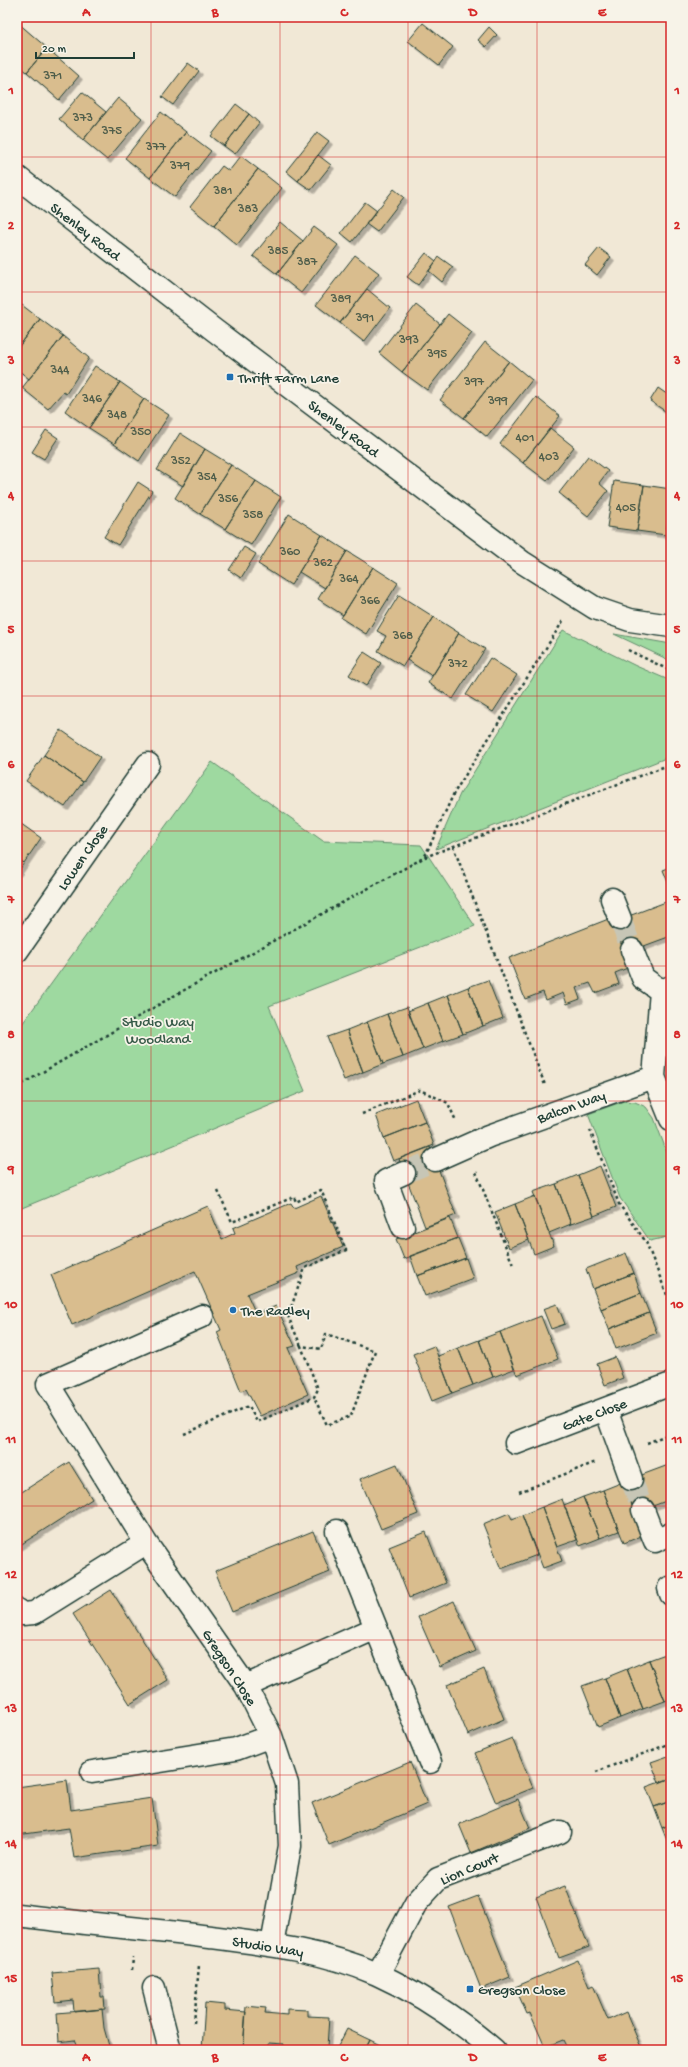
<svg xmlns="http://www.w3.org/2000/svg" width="688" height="2067" font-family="'Gochi Hand',sans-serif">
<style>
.green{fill:#9ed9a0;stroke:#5e8b6a}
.building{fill:#d9bd8e;stroke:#1f3d34;filter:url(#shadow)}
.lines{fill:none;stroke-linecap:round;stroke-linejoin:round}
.minor-tunnel{stroke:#c7c6b6;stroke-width:22;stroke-dasharray:22 11;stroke-linecap:butt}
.minor-casing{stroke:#1f3d34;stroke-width:25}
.major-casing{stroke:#1f3d34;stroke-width:25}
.path{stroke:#1f3d34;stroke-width:2.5;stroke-dasharray:3 3;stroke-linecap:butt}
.minor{stroke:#f7f3e8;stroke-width:22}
.major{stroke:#f7f3e8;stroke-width:22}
.grid{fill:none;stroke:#d62828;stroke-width:1;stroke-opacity:0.55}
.poi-dot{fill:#1f6fb2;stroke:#f7f3e8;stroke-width:1.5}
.labels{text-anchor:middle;stroke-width:3.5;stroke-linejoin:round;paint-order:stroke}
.number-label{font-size:13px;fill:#4e5d4a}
.street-label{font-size:15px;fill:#1f3d34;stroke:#f7f3e8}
.poi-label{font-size:15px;fill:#1f3d34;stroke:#f7f3e8;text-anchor:start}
.park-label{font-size:15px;fill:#385c4a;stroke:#f7f3e8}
.neatline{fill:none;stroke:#d62828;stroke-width:1.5}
.grid-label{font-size:13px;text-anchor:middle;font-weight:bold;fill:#d62828}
</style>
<defs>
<filter id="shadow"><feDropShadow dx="3.5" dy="3.5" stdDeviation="0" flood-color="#0004"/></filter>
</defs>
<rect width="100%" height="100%" fill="#f1e8d6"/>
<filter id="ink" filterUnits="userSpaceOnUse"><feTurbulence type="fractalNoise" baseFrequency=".025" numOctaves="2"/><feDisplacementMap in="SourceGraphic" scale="8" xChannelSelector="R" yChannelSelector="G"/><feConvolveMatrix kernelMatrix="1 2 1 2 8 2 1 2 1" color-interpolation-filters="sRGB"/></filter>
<g filter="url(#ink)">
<path class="green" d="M 563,630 L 636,666 L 671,681 L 671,756 L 436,849 L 460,794 Z
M 614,634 L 671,644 L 671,661 Z
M 212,762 L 323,841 L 421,845 L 475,926 L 269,1006 L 305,1091 L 17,1210 L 17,1031 Z
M 624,1101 L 635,1102 L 646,1107 L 654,1118 L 671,1163 L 671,1236 L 650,1241 L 620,1198 L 588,1114 Z"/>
<path class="building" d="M 17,22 L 47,48 L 27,72 L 17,64 Z
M 423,23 L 453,47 L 439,65 L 408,41 Z
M 489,27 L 497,35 L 486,47 L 478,40 Z
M 47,48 L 79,76 L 59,100 L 27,72 Z
M 188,63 L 199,71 L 173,105 L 162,97 Z
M 82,92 L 106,112 L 83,140 L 59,119 Z
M 118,98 L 142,118 L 107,160 L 83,140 Z
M 236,104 L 249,114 L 224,146 L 211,136 Z
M 161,112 L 186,132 L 150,178 L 125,158 Z
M 249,114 L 259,123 L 235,154 L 224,146 Z
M 186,132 L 211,151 L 175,197 L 150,178 Z
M 317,132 L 329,141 L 298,181 L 286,171 Z
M 318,155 L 331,165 L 311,190 L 298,181 Z
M 241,156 L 258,169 L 214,226 L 190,207 L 222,166 L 229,171 Z
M 258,169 L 282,188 L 237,245 L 214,226 Z
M 394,189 L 404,197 L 377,232 L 366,224 Z
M 365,202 L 377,211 L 352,242 L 341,233 Z
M 280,222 L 303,241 L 277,274 L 253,256 Z
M 314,227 L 338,245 L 301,293 L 277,274 Z
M 599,248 L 611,257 L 597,275 L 585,265 Z
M 426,253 L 436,261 L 418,285 L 407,277 Z
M 355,255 L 379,273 L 340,323 L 316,305 Z
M 439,257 L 453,267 L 442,282 L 429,271 Z
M 367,289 L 390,308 L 364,342 L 340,323 Z
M 18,302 L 40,319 L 17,349 L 17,304 Z
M 416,305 L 440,324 L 402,372 L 379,353 Z
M 448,314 L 472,333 L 427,390 L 402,372 Z
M 40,319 L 63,336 L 29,379 L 17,369 L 17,349 Z
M 63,336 L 89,358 L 66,394 L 63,392 L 48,409 L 22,388 Z
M 485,342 L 509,361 L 464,418 L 440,400 Z
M 509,361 L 532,380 L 487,437 L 464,418 Z
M 95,366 L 120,382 L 89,428 L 65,411 Z
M 120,382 L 144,399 L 114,444 L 89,428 Z
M 658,388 L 671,397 L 671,415 L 650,401 Z
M 536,397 L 560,416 L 523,463 L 500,444 Z
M 144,399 L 169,415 L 139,461 L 114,444 Z
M 550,428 L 574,447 L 547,481 L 523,463 Z
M 46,430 L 58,438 L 44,459 L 32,452 Z
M 180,433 L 205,449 L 183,486 L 157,470 Z
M 205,449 L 231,465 L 200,514 L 175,498 Z
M 588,456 L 608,471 L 599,483 L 608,491 L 588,516 L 559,493 Z
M 231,465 L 256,481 L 225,529 L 200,514 Z
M 256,481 L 281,497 L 251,545 L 225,529 Z
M 614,481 L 644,485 L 637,531 L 607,527 Z
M 138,482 L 152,491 L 118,545 L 104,537 Z
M 644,485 L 671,489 L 666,535 L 637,531 Z
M 671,502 L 671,536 L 666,535 Z
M 289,514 L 322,535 L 291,585 L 258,564 Z
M 322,535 L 347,551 L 325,588 L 299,572 Z
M 244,547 L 256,554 L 241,578 L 229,570 Z
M 347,551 L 373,567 L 343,615 L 318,599 Z
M 373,567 L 398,583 L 366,634 L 341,618 Z
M 399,595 L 434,617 L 403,666 L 378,651 L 386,636 L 377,631 Z
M 434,617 L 459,633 L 432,676 L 407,660 Z
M 459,633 L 485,649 L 453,699 L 428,683 Z
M 364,652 L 381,663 L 366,686 L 349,675 Z
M 490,658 L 517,675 L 493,712 L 466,695 Z
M 61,730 L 100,757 L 83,782 L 44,755 Z
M 44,755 L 83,782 L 65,807 L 26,781 Z
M 17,821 L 41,838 L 24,863 L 17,859 Z
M 17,859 L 24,863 L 17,873 Z
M 671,867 L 671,890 L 663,870 Z
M 671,900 L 671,936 L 625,953 L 613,922 Z
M 611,918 L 630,967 L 615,973 L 619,984 L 595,993 L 590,983 L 576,988 L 580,999 L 567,1004 L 563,993 L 546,1000 L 543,992 L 525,999 L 509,958 Z
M 488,980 L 503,1018 L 483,1026 L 468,987 Z
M 468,987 L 483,1026 L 463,1034 L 448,995 Z
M 448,995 L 463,1034 L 443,1041 L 428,1003 Z
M 428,1003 L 443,1041 L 423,1049 L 408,1011 Z
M 407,1007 L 423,1049 L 403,1057 L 387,1014 Z
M 387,1014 L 403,1057 L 383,1064 L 367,1022 Z
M 367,1022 L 383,1064 L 363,1072 L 347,1030 Z
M 347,1030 L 363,1072 L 344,1080 L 327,1037 Z
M 416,1099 L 425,1122 L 384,1138 L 376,1115 Z
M 425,1122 L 434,1145 L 393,1161 L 384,1138 Z
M 430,1147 L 456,1215 L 425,1227 L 399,1159 Z
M 600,1166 L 616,1207 L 594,1216 L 578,1175 Z
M 578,1175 L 594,1216 L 571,1224 L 556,1184 Z
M 556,1184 L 571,1224 L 549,1233 L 533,1192 Z
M 321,1196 L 343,1247 L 297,1267 L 299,1273 L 247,1294 L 256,1314 L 276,1306 L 295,1346 L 288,1348 L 308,1394 L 260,1416 L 246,1389 L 241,1391 L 217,1332 L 221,1330 L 195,1271 L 72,1325 L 51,1275 L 208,1206 L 222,1239 L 235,1233 L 233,1228 L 291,1203 L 294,1208 Z
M 535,1196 L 554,1246 L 534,1254 L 515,1204 Z
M 515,1204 L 529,1240 L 509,1248 L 495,1212 Z
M 450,1218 L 458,1238 L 404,1259 L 396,1239 Z
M 458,1238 L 466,1258 L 417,1276 L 410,1256 Z
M 626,1253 L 634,1273 L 593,1289 L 586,1269 Z
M 466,1258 L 473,1278 L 425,1296 L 417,1276 Z
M 634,1273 L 641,1293 L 601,1309 L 593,1289 Z
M 641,1293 L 649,1313 L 609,1329 L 601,1309 Z
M 557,1304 L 565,1324 L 551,1329 L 543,1309 Z
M 649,1313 L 657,1333 L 616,1349 L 609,1329 Z
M 541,1316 L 558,1359 L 517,1375 L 500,1332 Z
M 500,1332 L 514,1369 L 493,1377 L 479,1340 Z
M 479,1340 L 493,1377 L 473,1385 L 458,1348 Z
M 434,1346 L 452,1393 L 432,1401 L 413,1354 Z
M 458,1348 L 473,1385 L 452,1393 L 438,1356 Z
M 615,1357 L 623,1378 L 605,1385 L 597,1364 Z
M 69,1462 L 92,1499 L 17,1547 L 17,1495 Z
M 397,1464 L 418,1514 L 381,1529 L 360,1479 Z
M 671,1464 L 671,1499 L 635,1513 L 623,1482 Z
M 623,1482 L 644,1535 L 624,1543 L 603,1490 Z
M 603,1490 L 619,1531 L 600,1538 L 583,1497 Z
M 583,1497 L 600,1538 L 580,1546 L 564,1505 Z
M 562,1499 L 577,1540 L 557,1547 L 542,1507 Z
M 542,1507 L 562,1561 L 543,1568 L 522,1515 Z
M 509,1513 L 512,1519 L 522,1515 L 537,1555 L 501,1569 L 483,1524 Z
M 313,1531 L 330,1572 L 232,1612 L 215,1571 Z
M 426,1532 L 446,1583 L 409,1598 L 389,1547 Z
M 111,1590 L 168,1680 L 130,1704 L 73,1614 Z
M 454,1601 L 476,1651 L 440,1667 L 418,1617 Z
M 671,1652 L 671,1698 L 665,1701 L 649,1660 Z
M 649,1660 L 665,1701 L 643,1709 L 627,1669 Z
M 484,1669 L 504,1719 L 468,1735 L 447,1685 Z
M 627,1669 L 643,1709 L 620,1718 L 605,1678 Z
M 605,1678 L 620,1718 L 598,1727 L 582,1686 Z
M 512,1738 L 533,1788 L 496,1803 L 475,1753 Z
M 671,1755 L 671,1778 L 659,1783 L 651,1762 Z
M 410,1762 L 427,1804 L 329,1845 L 312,1803 Z
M 671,1778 L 671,1801 L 654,1807 L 646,1787 Z
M 67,1780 L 71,1810 L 152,1798 L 158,1846 L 74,1858 L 69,1828 L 17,1835 L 17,1787 Z
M 518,1799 L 530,1828 L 471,1853 L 459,1824 Z
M 671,1801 L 671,1824 L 662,1828 L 654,1807 Z
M 671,1824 L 671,1847 L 670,1848 L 662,1828 Z
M 565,1886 L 589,1947 L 559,1958 L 536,1897 Z
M 478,1896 L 510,1977 L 481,1989 L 449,1907 Z
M 578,1960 L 589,1987 L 593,1985 L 608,2020 L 626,2012 L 641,2047 L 646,2046 L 648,2050 L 568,2050 L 563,2040 L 545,2047 L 530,2013 L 527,2014 L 515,1987 Z
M 99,1969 L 101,1997 L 104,1997 L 105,2009 L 74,2012 L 73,2000 L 55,2002 L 52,1973 Z
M 205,2003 L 225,2005 L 225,2010 L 246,2012 L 243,2050 L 202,2050 Z
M 246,2006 L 266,2008 L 265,2013 L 287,2015 L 287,2009 L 307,2010 L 307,2016 L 329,2017 L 327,2047 L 310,2046 L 310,2050 L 283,2050 L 284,2044 L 269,2043 L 269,2050 L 243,2050 Z
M 102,2009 L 104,2028 L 109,2046 L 98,2050 L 78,2050 L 74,2040 L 59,2042 L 57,2013 Z
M 347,2029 L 370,2040 L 365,2050 L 336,2050 Z
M 370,2040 L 390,2050 L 365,2050 Z
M 109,2046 L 111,2050 L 98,2050 Z"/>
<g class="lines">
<path class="minor-tunnel" d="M 620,919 L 632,950
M 404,1173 L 435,1160
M 631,1479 L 643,1510"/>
<defs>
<path id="minor" d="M 612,899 L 620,919
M 632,950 L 643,978 L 661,991
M 17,951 L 148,764
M 654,1077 L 661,991 L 671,987
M 435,1160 L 489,1136 L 654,1077 L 671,1119
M 403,1227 L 386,1181 L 404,1173
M 202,1316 L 48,1384 L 146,1543 L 246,1686 L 271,1736 L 287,1784 L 290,1846 L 272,1945
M 606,1410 L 631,1479
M 516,1443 L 671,1384
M 643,1510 L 655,1541 L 671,1534
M 337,1531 L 430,1762
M 669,1588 L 671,1594
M 17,1610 L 22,1614 L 34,1613 L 146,1543
M 246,1686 L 376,1628
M 92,1772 L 236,1749 L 271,1736
M 17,1915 C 81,1923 145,1929 210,1937 C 266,1944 325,1951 377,1974 C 419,1993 459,2020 494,2050
M 378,1974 L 416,1903 L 438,1879 L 560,1832
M 154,1988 L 170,2050"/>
<path id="major" d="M 17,177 L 214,330 L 522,562 L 595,608 L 630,620 L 671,626"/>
</defs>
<use href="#minor" class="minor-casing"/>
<use href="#major" class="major-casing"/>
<path class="path" d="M 628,650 L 671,671
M 453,846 L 545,1085
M 425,856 L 454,793 L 563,621
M 17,1087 L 179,993 L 425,857 L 671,764
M 362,1114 L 420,1090 L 448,1103 L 456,1121
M 590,1130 L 619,1204 L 646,1242 L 671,1305
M 476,1172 L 513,1265
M 218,1191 L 232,1222 L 294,1197 L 296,1202 L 321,1190 L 346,1250 L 305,1268 L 288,1316 L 301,1346
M 184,1434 L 249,1406 L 257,1422 L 314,1397 L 318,1389 L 301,1346 L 321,1349 L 326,1334 L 375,1351 L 351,1416 L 327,1425 L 314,1397
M 647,1443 L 671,1433
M 519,1492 L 596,1462
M 596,1772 L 671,1743
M 132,1970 L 133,1957
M 194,2023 L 199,1965"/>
<use href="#minor" class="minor"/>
<use href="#major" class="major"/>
</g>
</g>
<path class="grid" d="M 151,17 L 151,2050M 280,17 L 280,2050M 408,17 L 408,2050M 537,17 L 537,2050M 17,157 L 671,157M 17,292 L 671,292M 17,427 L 671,427M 17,561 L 671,561M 17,696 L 671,696M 17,831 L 671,831M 17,966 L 671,966M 17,1101 L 671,1101M 17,1236 L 671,1236M 17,1371 L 671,1371M 17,1506 L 671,1506M 17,1640 L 671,1640M 17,1775 L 671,1775M 17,1910 L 671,1910"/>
<g class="poi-dot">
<rect x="226" y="373" width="8" height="8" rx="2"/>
<circle cx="233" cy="1310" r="4"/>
<rect x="466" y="1985" width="8" height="8" rx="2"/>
</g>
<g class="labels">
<g class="number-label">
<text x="53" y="79">371</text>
<text x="83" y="121">373</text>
<text x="112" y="134">375</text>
<text x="156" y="150">377</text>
<text x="180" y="169">379</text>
<text x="223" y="194">381</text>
<text x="248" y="212">383</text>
<text x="278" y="254">385</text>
<text x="307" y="265">387</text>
<text x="341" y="302">389</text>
<text x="365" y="321">391</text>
<text x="409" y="343">393</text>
<text x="437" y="357">395</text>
<text x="60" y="373">344</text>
<text x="474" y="385">397</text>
<text x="92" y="402">346</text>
<text x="498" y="404">399</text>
<text x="117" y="418">348</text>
<text x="141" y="435">350</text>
<text x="525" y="441">401</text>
<text x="549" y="460">403</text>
<text x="181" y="464">352</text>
<text x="207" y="480">354</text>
<text x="228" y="502">356</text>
<text x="626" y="511">405</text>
<text x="253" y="518">358</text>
<text x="290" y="555">360</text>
<text x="323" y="566">362</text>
<text x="349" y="582">364</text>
<text x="370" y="604">366</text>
<text x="403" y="639">368</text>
<text x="458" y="667">372</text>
</g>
<g class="street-label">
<text transform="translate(86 231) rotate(38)" y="5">Shenley Road</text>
<text transform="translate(344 428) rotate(37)" y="5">Shenley Road</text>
<text transform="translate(82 857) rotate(-55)" y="5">Lowen Close</text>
<text transform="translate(571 1106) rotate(-20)" y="5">Balcon Way</text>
<text transform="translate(594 1414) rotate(-21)" y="5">Gate Close</text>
<text transform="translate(230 1667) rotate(57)" y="5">Gregson Close</text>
<text transform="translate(469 1868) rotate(-23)" y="5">Lion Court</text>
<text transform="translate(268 1946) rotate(9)" y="5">Studio Way</text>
</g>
<g class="poi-label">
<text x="238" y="382">Thrift Farm Lane</text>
<text x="241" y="1315">The Radley</text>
<text x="478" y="1994">Gregson Close</text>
</g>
<g class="park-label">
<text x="158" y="1026">Studio Way<tspan x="158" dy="17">Woodland</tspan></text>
</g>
</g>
<rect width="688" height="2067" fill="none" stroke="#f7f3e8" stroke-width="44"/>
<path d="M36 52v6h98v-6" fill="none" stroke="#1f3d34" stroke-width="2"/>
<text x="42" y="52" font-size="12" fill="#1f3d34" stroke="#f7f3e8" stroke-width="3" paint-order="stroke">20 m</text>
<rect x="22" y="22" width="644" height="2023" class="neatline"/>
<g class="grid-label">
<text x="86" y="16">A</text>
<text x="215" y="16">B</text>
<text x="344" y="16">C</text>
<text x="473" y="16">D</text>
<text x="602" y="16">E</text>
<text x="11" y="94">1</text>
<text x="677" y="94">1</text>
<text x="11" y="229">2</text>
<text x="677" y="229">2</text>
<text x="11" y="364">3</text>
<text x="677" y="364">3</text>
<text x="11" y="499">4</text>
<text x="677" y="499">4</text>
<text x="11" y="633">5</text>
<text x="677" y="633">5</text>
<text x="11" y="768">6</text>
<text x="677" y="768">6</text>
<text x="11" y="903">7</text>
<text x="677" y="903">7</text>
<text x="11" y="1038">8</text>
<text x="677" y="1038">8</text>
<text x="11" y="1173">9</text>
<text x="677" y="1173">9</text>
<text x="11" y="1308">10</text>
<text x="677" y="1308">10</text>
<text x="11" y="1443">11</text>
<text x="677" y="1443">11</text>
<text x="11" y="1578">12</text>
<text x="677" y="1578">12</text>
<text x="11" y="1712">13</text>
<text x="677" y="1712">13</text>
<text x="11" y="1847">14</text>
<text x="677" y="1847">14</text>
<text x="11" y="1982">15</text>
<text x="677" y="1982">15</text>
<text x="86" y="2061">A</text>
<text x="215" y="2061">B</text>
<text x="344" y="2061">C</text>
<text x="473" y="2061">D</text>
<text x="602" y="2061">E</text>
</g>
</svg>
